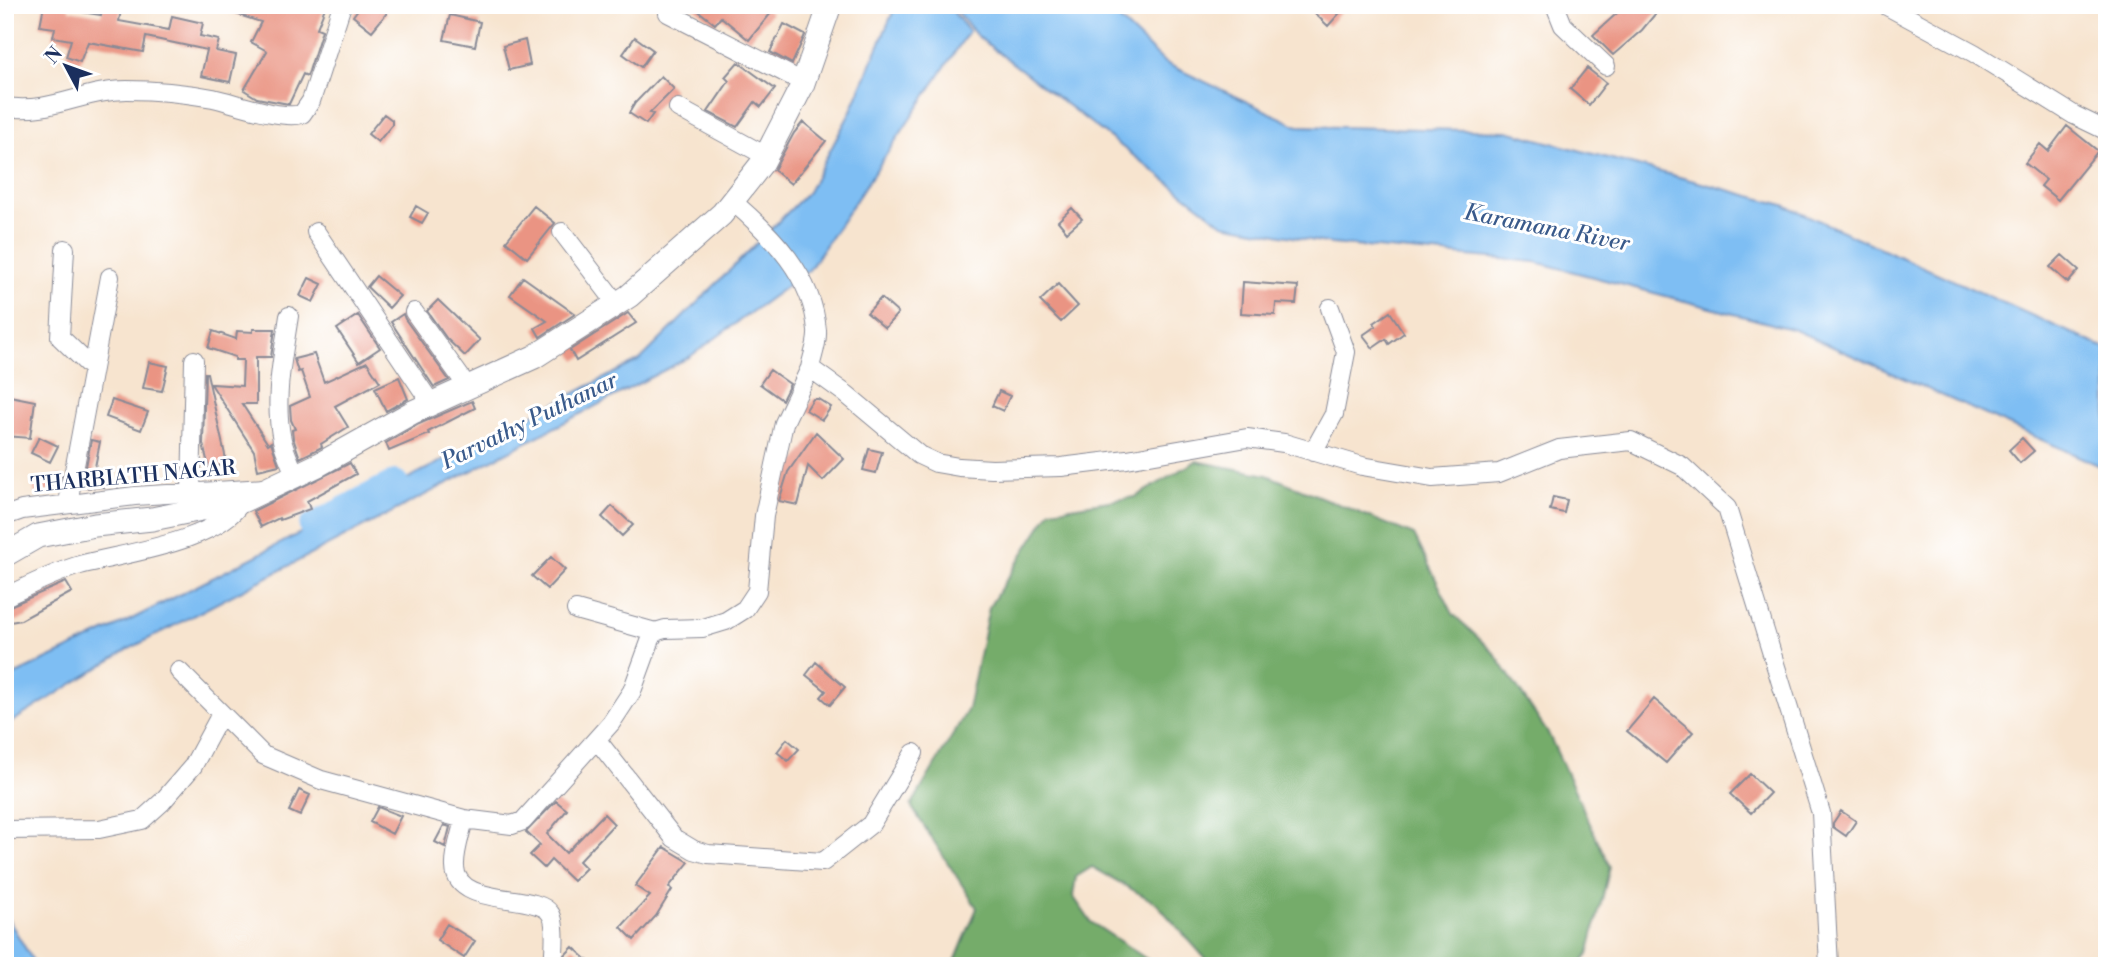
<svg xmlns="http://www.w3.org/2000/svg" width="2112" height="971" font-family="'Libre Bodoni',serif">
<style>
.forest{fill:#74ac6b;stroke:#486e64;stroke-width:2}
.water{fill:#7ebef3;stroke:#4c76a8;stroke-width:2}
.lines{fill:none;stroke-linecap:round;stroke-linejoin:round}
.river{stroke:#7ebef3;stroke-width:28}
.building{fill:#ea9483}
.minor-casing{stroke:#898a96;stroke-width:20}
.tertiary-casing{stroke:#898a96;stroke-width:25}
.minor{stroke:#fff;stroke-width:18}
.tertiary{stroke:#fff;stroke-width:23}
.labels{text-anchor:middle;stroke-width:6;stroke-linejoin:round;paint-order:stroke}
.street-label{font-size:21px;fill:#1b2f5e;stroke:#fff}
.water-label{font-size:23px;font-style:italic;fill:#395a8b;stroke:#fff}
</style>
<rect width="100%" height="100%" fill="#fff"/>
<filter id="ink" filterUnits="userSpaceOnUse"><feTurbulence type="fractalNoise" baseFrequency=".0143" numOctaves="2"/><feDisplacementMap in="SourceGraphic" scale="14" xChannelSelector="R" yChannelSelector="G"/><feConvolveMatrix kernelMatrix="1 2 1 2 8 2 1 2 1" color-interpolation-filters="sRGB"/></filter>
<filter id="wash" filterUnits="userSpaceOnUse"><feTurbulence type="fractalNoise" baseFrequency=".00686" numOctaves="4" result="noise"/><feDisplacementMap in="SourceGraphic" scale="28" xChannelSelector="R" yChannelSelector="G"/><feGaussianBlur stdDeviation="1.57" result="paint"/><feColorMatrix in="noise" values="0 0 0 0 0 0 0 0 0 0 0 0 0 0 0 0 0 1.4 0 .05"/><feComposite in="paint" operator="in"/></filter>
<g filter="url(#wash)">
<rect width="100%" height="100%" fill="#f7e4cf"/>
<path class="forest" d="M 1196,461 L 1267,475 L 1414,535 L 1453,614 L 1494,653 L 1549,735 L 1610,867 L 1588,955 L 1579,966 L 1212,966 L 1156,903 L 1092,867 L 1076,877 L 1073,896 L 1091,922 L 1157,966 L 953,966 L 977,908 L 911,806 L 968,709 L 989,607 L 1051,510 L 1135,497 Z"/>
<path class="water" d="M 896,5 L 948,5 L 969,31 L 809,270 L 688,358 L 129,649 L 5,726 L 5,676 L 14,675 L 128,621 L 640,360 L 808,192 L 850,113 Z
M 952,5 L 1104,5 L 1165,63 L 1298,126 L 1507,131 L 1784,205 L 2107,349 L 2107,469 L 1795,330 L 1536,262 L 1331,244 L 1223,224 L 977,36 Z
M 5,914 L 36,966 L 5,966 Z"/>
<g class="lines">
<path class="river" d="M 313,527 L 395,484"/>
</g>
<g id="blocks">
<path class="building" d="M 44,5 L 56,5 L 69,8 L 69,10 L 101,15 L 103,5 L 122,5 L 119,21 L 169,30 L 172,16 L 203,23 L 200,36 L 219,40 L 216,51 L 236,55 L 230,82 L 201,76 L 207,50 L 146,37 L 143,52 L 88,42 L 80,62 L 66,57 L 71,40 L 53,37 L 55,28 L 40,26 Z
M 218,5 L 326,5 L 317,28 L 322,30 L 309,71 L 307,76 L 303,74 L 289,104 L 257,98 L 244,90 L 267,51 L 251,42 L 261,22 L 217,8 Z
M 361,5 L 377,5 L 387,13 L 372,31 L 353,16 Z
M 691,5 L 762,5 L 771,13 L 749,40 L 721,17 L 715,24 Z
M 1306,5 L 1347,5 L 1328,26 Z
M 1626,5 L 1647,5 L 1656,13 L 1642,30 L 1613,55 L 1593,35 Z
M 450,15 L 480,22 L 475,46 L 444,40 Z
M 784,24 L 805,35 L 792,64 L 770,52 Z
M 635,37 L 653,50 L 641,67 L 623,54 Z
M 525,40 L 530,65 L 509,70 L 503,46 Z
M 738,62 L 775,89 L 761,107 L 755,102 L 737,127 L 708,112 L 729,81 L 725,77 Z
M 1587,68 L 1606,83 L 1589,105 L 1570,89 Z
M 661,76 L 674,89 L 650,113 L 653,114 L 646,124 L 629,113 L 635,103 Z
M 384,114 L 392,120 L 392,125 L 378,142 L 368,134 Z
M 803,122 L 826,141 L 791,184 L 774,170 L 794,133 Z
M 2067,126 L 2098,151 L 2058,200 L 2041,186 L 2046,180 L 2025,163 L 2040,144 L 2048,151 Z
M 416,206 L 428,213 L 422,223 L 410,217 Z
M 534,206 L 555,223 L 527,258 L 506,241 Z
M 1072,208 L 1082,219 L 1067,232 L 1058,221 Z
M 2062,255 L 2079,270 L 2068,283 L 2050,267 Z
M 376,276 L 400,296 L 389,308 L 367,287 Z
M 523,277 L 575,314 L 540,337 L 535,328 L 547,321 L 510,295 Z
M 309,278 L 322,284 L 313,302 L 300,296 Z
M 1243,282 L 1298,286 L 1296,304 L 1276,303 L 1275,315 L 1241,313 Z
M 1058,284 L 1078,306 L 1061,322 L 1040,301 Z
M 881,298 L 898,313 L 885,328 L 867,313 Z
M 438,300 L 480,340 L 465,356 L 447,339 L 427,311 Z
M 1390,312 L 1404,333 L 1389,344 L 1386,339 L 1373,348 L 1363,335 L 1376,326 L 1374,323 Z
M 628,313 L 636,323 L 576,361 L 570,350 Z
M 403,314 L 405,319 L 449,380 L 434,387 L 391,322 Z
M 358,315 L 380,348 L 359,362 L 337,329 Z
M 253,329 L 275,329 L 271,357 L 256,357 L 256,404 L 242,404 L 268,444 L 271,442 L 279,465 L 258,470 L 254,451 L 211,384 L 242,386 L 243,360 L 235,360 L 235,357 L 208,348 L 213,331 L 236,339 L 237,331 L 253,332 Z
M 314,354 L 324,382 L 367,362 L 380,382 L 335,406 L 348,427 L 321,444 L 322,447 L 300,458 L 293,438 L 292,430 L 295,429 L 291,420 L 290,406 L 310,397 L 301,371 L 298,372 L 294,359 Z
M 149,362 L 168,366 L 162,391 L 143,388 Z
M 770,370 L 790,384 L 782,400 L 760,384 Z
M 205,373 L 207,373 L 227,464 L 209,468 L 203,444 Z
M 399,377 L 408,399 L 386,411 L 375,388 Z
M 999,391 L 1010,396 L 1003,411 L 992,406 Z
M 5,395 L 35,401 L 30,438 L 5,436 Z
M 813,399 L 818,399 L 831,407 L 822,420 L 806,410 Z
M 112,400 L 148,412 L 141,430 L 106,417 Z
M 472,401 L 475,408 L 428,432 L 429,434 L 389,451 L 386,443 L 419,424 Z
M 816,432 L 844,459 L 823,481 L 808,466 L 798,505 L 779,501 L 788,472 Z
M 39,437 L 58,446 L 50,462 L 31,453 Z
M 2022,438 L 2034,451 L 2020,463 L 2009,450 Z
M 91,440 L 100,442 L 94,472 L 108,471 L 109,478 L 103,480 L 103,487 L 82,488 Z
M 869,449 L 882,452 L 876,473 L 863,470 Z
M 350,463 L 356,474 L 307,501 L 310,509 L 280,520 L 279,518 L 261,527 L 253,511 Z
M 62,475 L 59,489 L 35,494 L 33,481 Z
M 1553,497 L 1567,500 L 1564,513 L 1550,510 Z
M 612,506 L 633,525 L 622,536 L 602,517 Z
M 551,557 L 565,570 L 547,589 L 532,576 Z
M 66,582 L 72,592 L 21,620 L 5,623 L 5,608 Z
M 816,662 L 845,687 L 830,705 L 821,697 L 826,691 L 806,675 Z
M 1654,699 L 1693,732 L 1666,763 L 1627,731 Z
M 787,739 L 799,749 L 788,761 L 777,752 Z
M 1750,774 L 1770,793 L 1751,813 L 1730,794 Z
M 299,790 L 310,795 L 300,816 L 289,811 Z
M 556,801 L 567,810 L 547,834 L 566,853 L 604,814 L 614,824 L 579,861 L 586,868 L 573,881 L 551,860 L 544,868 L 530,855 L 540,845 L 526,832 Z
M 378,807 L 401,816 L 392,834 L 370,822 Z
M 1841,811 L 1856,821 L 1846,836 L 1833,827 L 1833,823 Z
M 444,825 L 450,827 L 445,847 L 435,842 Z
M 664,847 L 689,862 L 669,887 L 672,890 L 656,916 L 634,940 L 621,927 L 650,896 L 635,886 Z
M 447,924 L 475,941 L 464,958 L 437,940 Z
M 573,947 L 594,966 L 568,966 L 565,963 L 565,955 Z"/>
</g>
</g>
<g filter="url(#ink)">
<use href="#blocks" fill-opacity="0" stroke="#898a96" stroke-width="2"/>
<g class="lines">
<defs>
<path id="minor" d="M 1555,5 L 1563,25 L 1606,66
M 1885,5 L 1974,53 L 2074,115 L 2107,131
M 668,13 L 803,82
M 5,107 C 52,114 83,90 127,90 C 155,90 185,93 213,98 C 236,103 281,120 302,114 L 311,101 L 342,5
M 678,108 L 766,156
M 732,201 C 772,235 813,276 817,331 C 818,343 812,357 810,368 L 846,394 L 919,455 L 936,463 L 959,467 L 992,469 L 1061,467 L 1127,459 L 1247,438 L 1284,443 L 1362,466 L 1432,478 L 1499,473 L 1559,449 L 1631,441 L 1682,466 L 1727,508 L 1821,813 L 1829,966
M 316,232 L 431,403
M 562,232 L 617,304
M 65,249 L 60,337 L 93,369
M 414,312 L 467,386
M 289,316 C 283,356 273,399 282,440 C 285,452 291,464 295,475
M 1313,452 L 1334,414 L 1346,352 L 1330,308
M 191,492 L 194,360
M 68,503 L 110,277
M 5,516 L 22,510 L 135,496 L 265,488
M 5,597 C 30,585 53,573 80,565 C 124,553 218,542 242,501
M 576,610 L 655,632
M 179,671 L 263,755 L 321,780 L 464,819 L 512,825 L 523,821 L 611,723 L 632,691 L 651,639 L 655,632 L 665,629 L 703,628 L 726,621 L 745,609 L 757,591 L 764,516 L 784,423 L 810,368
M 597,740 L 674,838 L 694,850 L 708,854 L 823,862 L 871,824 L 914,753
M 464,819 C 461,834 454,852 455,867 C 456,908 536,892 550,913 C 557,922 554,954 553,966
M 5,830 L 99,829 L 142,820 L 162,802 L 193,766 L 221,714"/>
<path id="tertiary" d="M 5,555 L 38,536 L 95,525 L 152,519 L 242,501 L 320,464 L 413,412 L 534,357 L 629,296 L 722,214 L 763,162 L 802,86 L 830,5"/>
</defs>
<use href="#minor" class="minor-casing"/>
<use href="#tertiary" class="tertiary-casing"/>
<use href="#minor" class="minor"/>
<use href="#tertiary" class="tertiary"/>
</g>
</g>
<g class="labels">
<g class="street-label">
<text transform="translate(133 476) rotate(-5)" y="7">THARBIATH NAGAR</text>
</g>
<g class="water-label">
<text transform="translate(1547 227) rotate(11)" y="8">Karamana River</text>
<text transform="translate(529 420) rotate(-26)" y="8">Parvathy Puthanar</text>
</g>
</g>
<rect width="2112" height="971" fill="none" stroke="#fff" stroke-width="28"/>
<g transform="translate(66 66) rotate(311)" stroke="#ffffff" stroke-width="5" paint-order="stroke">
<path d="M0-5L12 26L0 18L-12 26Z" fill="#1b2f5e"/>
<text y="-10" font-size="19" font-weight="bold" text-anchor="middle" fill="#1b2f5e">N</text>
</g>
</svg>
